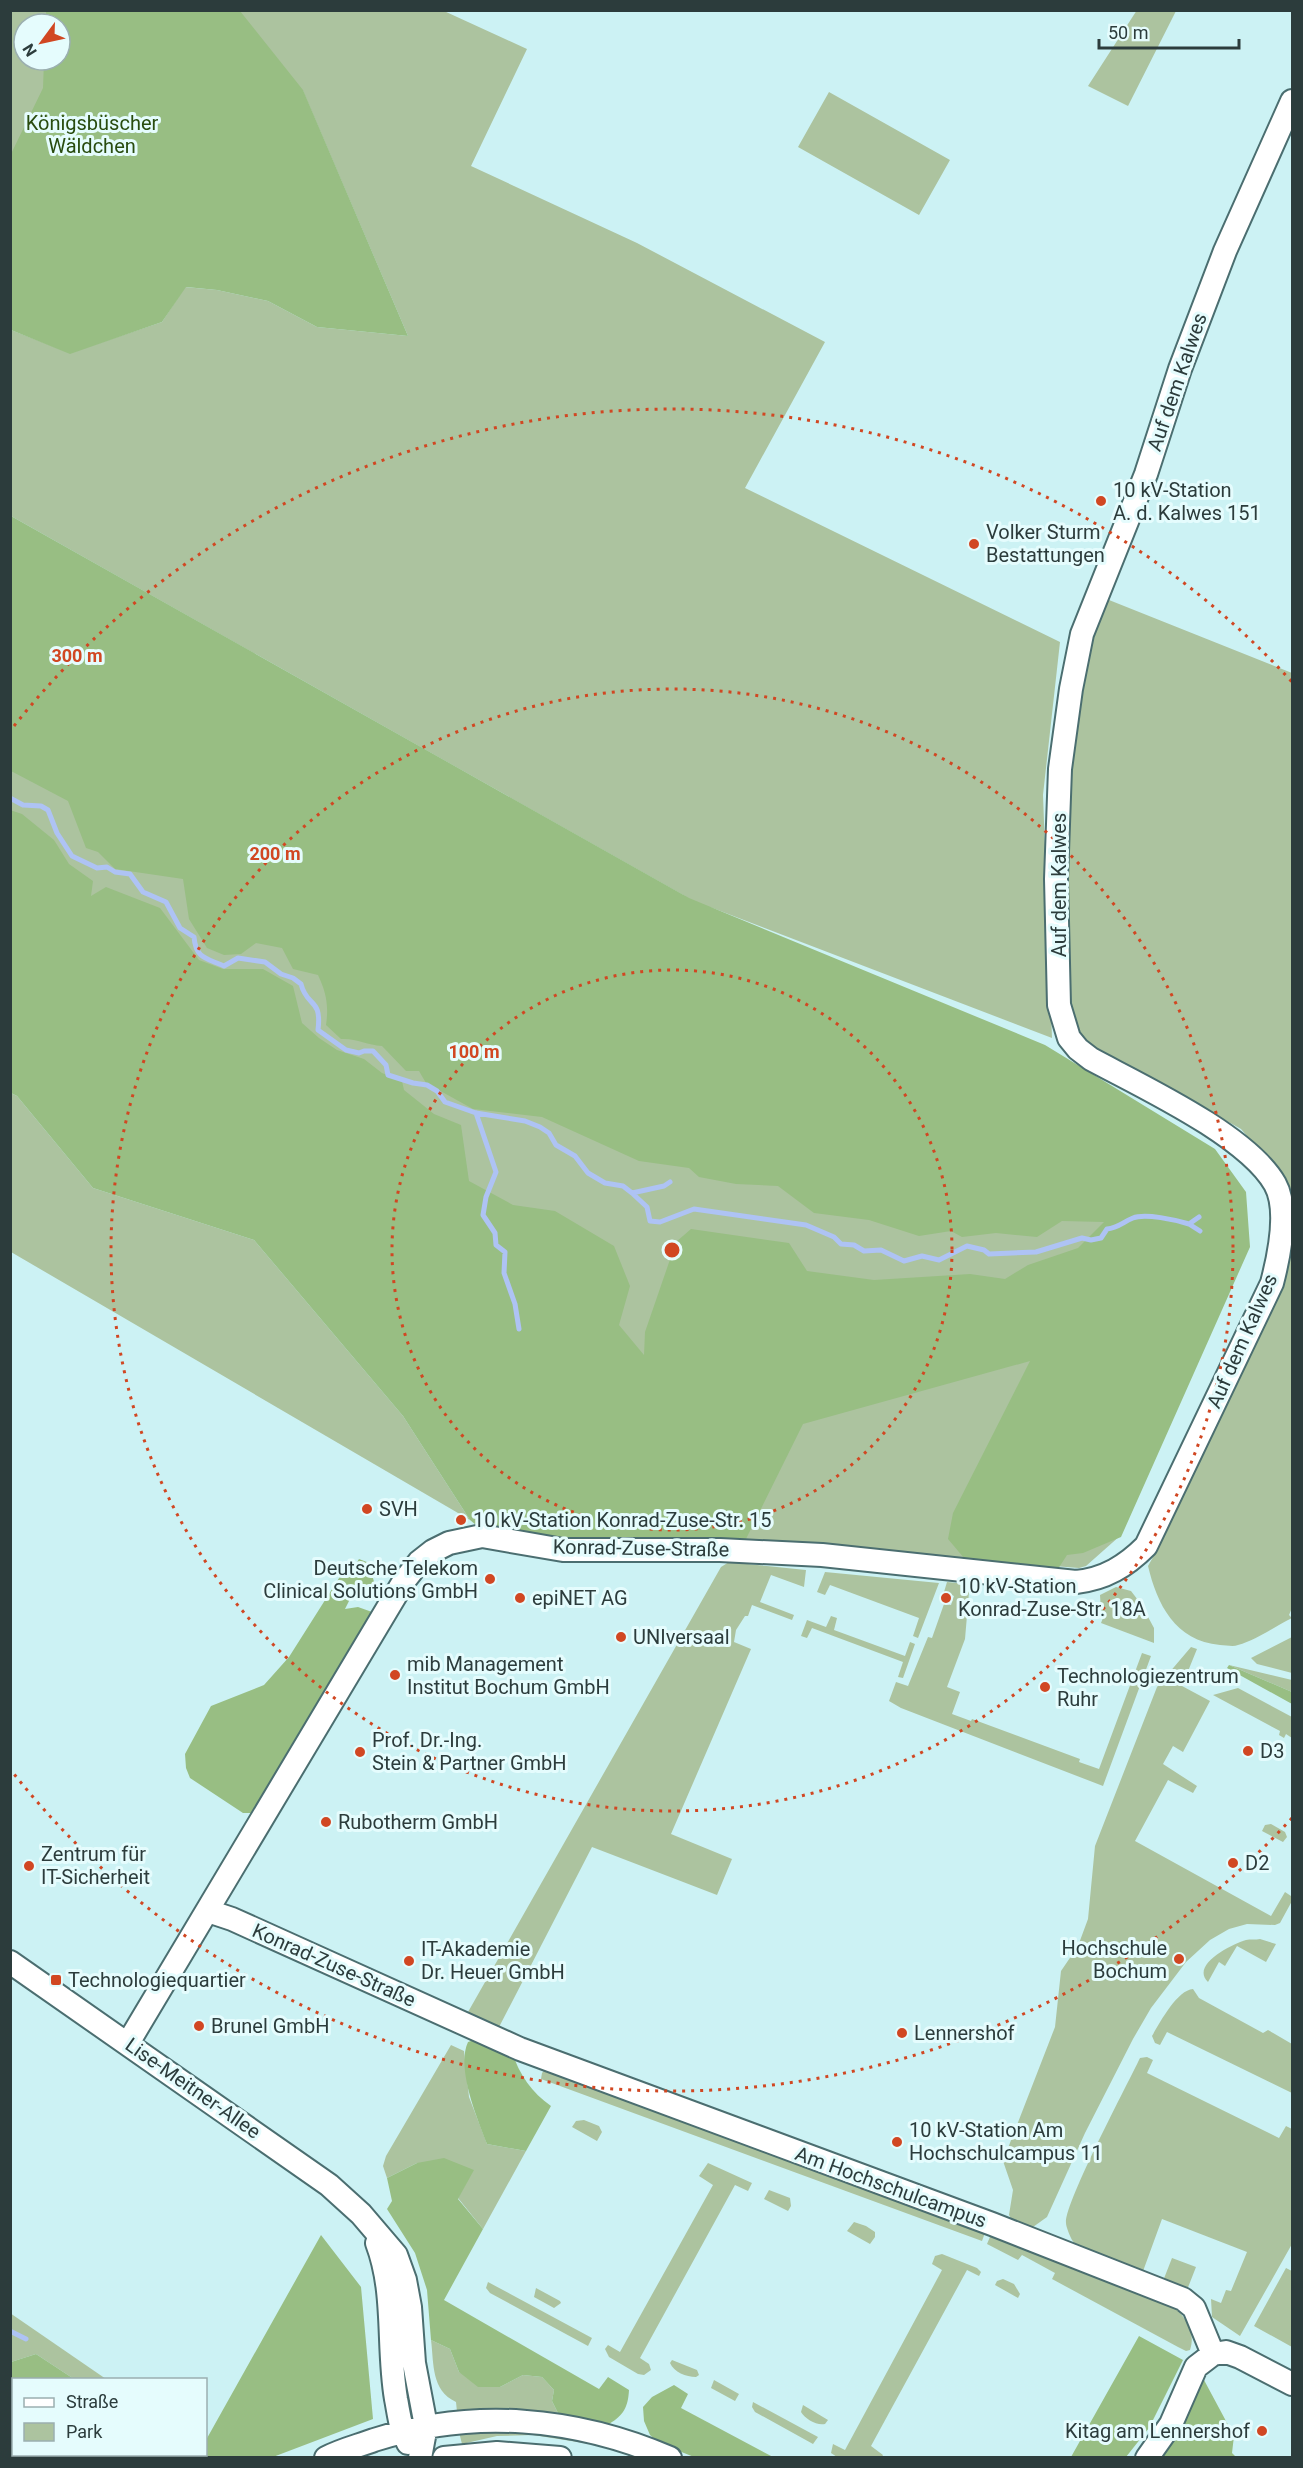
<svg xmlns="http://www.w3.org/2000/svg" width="1303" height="2468" font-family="Roboto,sans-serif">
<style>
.green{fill:#acc39f;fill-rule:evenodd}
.forest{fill:#98be83}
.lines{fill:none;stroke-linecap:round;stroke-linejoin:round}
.stream{stroke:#aec3f4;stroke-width:5}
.minor-casing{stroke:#4b6e70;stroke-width:26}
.minor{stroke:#fff;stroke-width:22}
.ring{fill:none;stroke:#d14722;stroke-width:3;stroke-dasharray:3 6}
.poi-dot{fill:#d14722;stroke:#e5fcfd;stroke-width:2}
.labels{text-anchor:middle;stroke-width:6;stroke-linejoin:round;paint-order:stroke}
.park-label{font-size:20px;fill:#294c0f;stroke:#e5fcfd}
.street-label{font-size:20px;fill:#2c3c3c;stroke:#e5fcfd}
.poi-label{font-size:20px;fill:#2c3c3c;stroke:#e5fcfd;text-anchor:start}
.centre{fill:#d14722;stroke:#e5fcfd;stroke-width:3}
.ring-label{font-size:18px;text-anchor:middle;font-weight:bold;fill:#d14722;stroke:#e5fcfd;stroke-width:6;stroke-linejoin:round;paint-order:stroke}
</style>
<rect width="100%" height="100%" fill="#ccf2f4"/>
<path class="green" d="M 1137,10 L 1176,11 L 1128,106 L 1088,86 Z
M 10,11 L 444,11 L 527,49 L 471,166 L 637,243 L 825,342 L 745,488 L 1060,642 L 1043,795 L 1052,1038 L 710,907 L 1135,1127 L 1121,1535 L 1086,1566 L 1079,1568 L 769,1543 L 714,1543 L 388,1294 L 11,1070 L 11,680 L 685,896 L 11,516 L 11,330 L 70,353 L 162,322 L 185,287 L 217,290 L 268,301 L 317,327 L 408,336 L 303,91 L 11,312 ZM 24,24 L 60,24 L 60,60 L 24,60 Z
M 829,92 L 950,160 L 919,215 L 798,147 Z
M 1104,598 L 1292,673 L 1292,1608 L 1289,1615 L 1292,1618 C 1275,1626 1257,1640 1238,1645 C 1233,1647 1226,1645 1220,1645 C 1175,1641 1157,1604 1148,1566 L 1156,1552 L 1286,1267 L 1283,1178 L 1241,1129 L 1075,1036 L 1063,1007 L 1068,766 L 1093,629 Z
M 11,1093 L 17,1096 L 93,1188 L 254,1240 L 403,1416 L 470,1520 L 11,1252 Z
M 729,1562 L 806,1570 L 804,1587 L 771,1575 L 760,1602 L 794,1615 L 792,1620 L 752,1605 L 748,1616 L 745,1616 L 736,1630 L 734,1642 L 751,1649 L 671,1834 L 732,1859 L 717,1895 L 592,1847 L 498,2029 L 468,2017 L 468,2012 L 721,1567 Z
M 825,1572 L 939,1583 L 918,1638 L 913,1636 L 919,1618 L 830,1585 L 825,1595 L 817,1592 Z
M 947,1582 L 968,1584 L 969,1592 L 965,1639 L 947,1687 L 960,1692 L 952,1714 L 971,1721 L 972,1719 L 1080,1759 L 1079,1762 L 1099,1769 L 1142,1653 L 1151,1656 L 1103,1786 L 901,1708 L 889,1701 L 896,1682 L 908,1686 L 928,1637 L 932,1638 L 944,1604 L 951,1605 L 954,1596 L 944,1592 Z
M 1116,1587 L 1131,1591 L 1141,1604 L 1154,1628 L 1154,1643 L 1101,1623 L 1105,1613 L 1101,1610 L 1100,1595 Z
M 831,1616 L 837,1618 L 834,1630 L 905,1656 L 910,1642 L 915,1644 L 903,1678 L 898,1677 L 903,1662 L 812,1628 L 807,1638 L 801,1636 L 807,1620 L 826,1627 Z
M 1292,1637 L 1292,1673 L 1257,1664 L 1251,1658 Z
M 1191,1647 L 1197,1649 L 1182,1686 L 1210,1701 L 1183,1752 L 1173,1746 L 1163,1764 L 1197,1786 L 1193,1793 L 1168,1780 L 1135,1841 L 1271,1916 L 1285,1892 L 1291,1896 L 1292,1901 L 1280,1923 L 1275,1925 L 1247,1924 L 1229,1929 L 1210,1940 L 1186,1962 L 1151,2008 L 1133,2039 L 1085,2133 L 1047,2217 L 1033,2227 L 1024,2228 L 1014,2224 L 1009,2215 L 1013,2190 L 1003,2161 L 1055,2027 L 1061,1971 L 1078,1946 L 1088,1919 L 1095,1846 L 1157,1687 Z
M 1229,1665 L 1292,1680 L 1292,1692 Z
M 1238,1688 L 1292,1717 L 1292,1738 L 1286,1734 L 1284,1738 L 1279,1735 L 1280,1731 L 1213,1695 Z
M 1271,1824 L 1285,1832 L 1287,1837 L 1283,1842 L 1262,1831 L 1265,1825 Z
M 1260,1939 L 1276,1944 L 1266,1962 L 1237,1946 L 1225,1966 L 1219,1962 L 1208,1982 C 1190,1965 1232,1944 1246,1940 C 1250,1939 1256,1940 1260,1939 Z
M 1193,1989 L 1199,1998 L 1263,2033 L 1268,2030 L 1292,2044 L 1292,2093 L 1167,2032 L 1160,2045 L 1155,2043 L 1152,2036 C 1159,2024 1177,1990 1193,1989 Z
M 451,2045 L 464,2051 L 469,2097 L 487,2144 L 526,2151 L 483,2229 L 458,2198 L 473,2170 L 417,2163 L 387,2178 L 383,2166 L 386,2156 Z
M 1147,2057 L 1153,2060 L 1147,2073 L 1279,2138 L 1286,2126 L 1292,2129 L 1292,2244 L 1240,2336 L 1212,2317 L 1211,2299 L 1221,2303 L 1226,2290 L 1231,2291 L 1247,2252 L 1162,2219 L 1142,2274 C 1124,2267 1082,2256 1072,2240 C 1070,2236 1066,2227 1066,2223 C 1064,2204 1128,2083 1140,2058 Z
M 547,2067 L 986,2230 L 982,2241 L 541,2079 L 542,2073 Z
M 584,2120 L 599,2126 L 602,2132 L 597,2141 L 572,2127 L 576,2121 Z
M 708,2163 L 752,2183 L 748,2191 L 735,2185 L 640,2358 L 649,2364 L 651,2370 L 644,2375 L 638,2374 L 609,2357 L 605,2349 L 608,2345 L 620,2352 L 713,2185 L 699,2176 Z
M 769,2190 L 790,2198 L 791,2206 L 788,2211 L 764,2199 Z
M 854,2222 L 866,2226 L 875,2232 L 875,2237 L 870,2244 L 847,2231 Z
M 992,2232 L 1173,2305 C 1186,2319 1196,2331 1190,2350 L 1186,2351 L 1178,2347 L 1052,2279 L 1055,2273 L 1022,2255 L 1018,2260 L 987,2244 Z
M 942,2254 L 977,2268 L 981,2272 L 979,2276 L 967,2270 L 871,2446 L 883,2455 L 882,2457 L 837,2457 L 831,2453 L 833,2444 L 845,2450 L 942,2270 L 932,2264 L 935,2256 Z
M 1172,2258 L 1196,2267 L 1187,2290 L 1163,2281 Z
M 1286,2268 L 1292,2271 L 1292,2347 L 1254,2326 Z
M 1003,2279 L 1014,2284 L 1020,2294 L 1018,2298 L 995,2285 L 997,2281 Z
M 488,2282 L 592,2338 L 588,2346 L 490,2293 L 486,2288 Z
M 536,2288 L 560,2301 L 561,2303 L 554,2308 L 534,2297 Z
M 10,2313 L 106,2379 L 74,2379 L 36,2354 L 11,2362 Z
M 431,2340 L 450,2349 L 459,2372 L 500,2387 L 523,2375 L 542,2377 L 554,2390 L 552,2401 L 558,2413 L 518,2410 L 457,2412 L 456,2402 C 431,2390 434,2364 431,2340 Z
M 672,2360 L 697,2370 L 699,2375 L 696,2377 C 686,2377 674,2372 670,2363 Z
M 714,2380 L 739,2394 L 735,2401 L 711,2388 Z
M 753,2402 L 818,2437 L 813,2444 L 755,2412 L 752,2407 Z
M 803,2405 L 828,2420 L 825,2424 C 817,2426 805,2419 801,2412 Z
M 496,2430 L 550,2433 L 603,2446 L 533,2435 L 497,2436 L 462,2444 L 459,2432 Z"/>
<path class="forest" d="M 46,11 L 240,11 L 303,90 L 408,336 L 317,327 L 268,301 L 217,290 L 186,287 L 162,322 L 70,354 L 11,330 L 11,154 L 43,88 L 44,60 L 60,60 L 60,24 L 46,24 Z
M 11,516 L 689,898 L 1045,1045 L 1215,1149 L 1246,1192 L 1250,1247 L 1121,1537 L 1083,1553 L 1067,1555 L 1058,1569 L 964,1558 L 948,1539 L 953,1513 L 1030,1361 L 803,1424 L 745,1541 L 571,1541 L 476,1525 L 470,1520 L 403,1416 L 254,1240 L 93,1188 L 17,1096 L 11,1093 L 10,810 L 22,814 L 54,840 L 69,864 L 93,881 L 91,896 L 106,887 L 160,908 L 199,960 L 223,969 L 263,969 L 293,986 L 302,1023 L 319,1038 L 337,1050 L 364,1059 L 382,1073 L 402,1081 L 404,1090 L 434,1114 L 461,1125 L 469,1181 L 513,1205 L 555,1211 L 614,1246 L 630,1286 L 619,1325 L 644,1355 L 645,1332 L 676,1242 L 691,1229 L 789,1243 L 807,1271 L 874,1280 L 970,1274 L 1005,1279 L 1028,1265 L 1078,1248 L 1104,1222 L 1062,1221 L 1037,1237 L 996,1233 L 962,1237 L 951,1231 L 919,1236 L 869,1220 L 814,1213 L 778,1186 L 736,1184 L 699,1177 L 689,1168 L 639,1161 L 542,1117 L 473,1109 L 426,1083 L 419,1071 L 406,1071 L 382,1046 C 367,1045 356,1038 341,1039 L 326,1025 C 329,1005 326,992 318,975 L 293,969 L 282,948 L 256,943 L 241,954 L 224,955 L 207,948 L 189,919 L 183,879 L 115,869 L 98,852 L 86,848 L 68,801 L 11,771 Z
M 359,1559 L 372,1564 L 369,1573 L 373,1578 L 375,1586 L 356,1587 L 345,1609 L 358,1607 L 372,1612 L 257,1807 L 251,1813 L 243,1813 L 190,1778 L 186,1768 L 185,1754 L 211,1706 L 264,1685 L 289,1657 L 346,1567 L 352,1570 Z
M 1229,1665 L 1292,1692 L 1292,1704 L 1227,1668 Z
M 477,2039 L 512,2052 C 519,2074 532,2093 551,2106 L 526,2151 L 487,2144 C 477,2118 456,2068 468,2042 Z
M 444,2158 L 474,2170 L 458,2199 L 483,2229 L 444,2300 L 599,2389 L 608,2377 L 629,2390 C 628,2407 624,2415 609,2424 L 558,2413 L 552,2401 L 554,2390 L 542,2377 L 523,2375 L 500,2387 L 478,2387 L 459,2372 L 450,2349 L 431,2340 L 427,2290 L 415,2253 L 387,2209 L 392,2201 L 387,2178 L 417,2163 Z
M 321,2235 L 361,2287 L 373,2419 L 273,2457 L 11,2457 L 11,2362 L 36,2354 L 74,2379 L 14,2380 L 14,2454 L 188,2454 L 192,2457 L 195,2455 L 206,2454 L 206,2440 Z
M 1139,2336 L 1183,2360 L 1149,2428 L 1126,2457 L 1071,2457 Z
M 1204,2380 L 1234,2436 L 1232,2453 L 1236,2457 L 1158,2458 L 1199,2384 Z
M 674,2385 L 688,2394 L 681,2408 L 773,2457 L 694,2457 L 659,2443 L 650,2435 L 644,2421 L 643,2407 L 652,2397 Z"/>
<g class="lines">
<path class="stream" d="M 10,798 L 23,805 L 41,806 L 48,810 L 57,833 L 72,856 L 97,868 L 107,867 L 115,872 L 130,874 L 143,892 L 166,902 L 180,928 L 194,937 C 196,959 206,958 224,966 L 238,958 L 265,962 L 281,974 L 293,978 L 301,984 C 307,1008 322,997 318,1030 L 346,1050 L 359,1053 L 364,1051 L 373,1051 L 386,1065 L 388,1075 L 413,1083 L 427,1085 L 437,1091 L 445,1102 L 476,1113 L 525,1121 L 540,1127 L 549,1133 L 556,1145 L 575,1156 L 588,1173 L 605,1183 L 623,1186 L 632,1193 L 647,1207 L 650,1221 L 660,1222 L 694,1209 L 806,1225 L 834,1237 L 841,1244 L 854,1245 L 864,1251 L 881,1250 L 904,1261 L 922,1256 L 939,1260 L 967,1246 L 984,1250 L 989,1254 L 1036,1252 L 1082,1238 L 1091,1240 L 1101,1238 L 1107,1229 C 1118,1228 1123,1222 1133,1218 C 1145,1213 1176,1220 1189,1224 L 1199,1217
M 476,1113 L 496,1172 L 486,1197 L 483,1215 L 495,1233 L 496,1245 L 505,1252 L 504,1273 L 515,1304 L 519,1329
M 632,1193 L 664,1186 L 670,1182
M 1189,1224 L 1200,1231
M 10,2331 L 26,2339"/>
<defs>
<path id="minor" d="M 208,1911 L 232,1919 L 520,2049 L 992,2224 L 1183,2299 L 1194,2308 L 1213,2354
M 10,1962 L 329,2185 L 361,2214 L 396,2255 L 405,2280 L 410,2307 L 414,2363 L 426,2426 L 420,2458
M 128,2043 L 404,1581 L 419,1562 L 433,1551 L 449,1543 L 482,1536 L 563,1550 L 720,1550 L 822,1555 L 1076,1582 C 1105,1579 1126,1566 1146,1546 L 1272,1283 C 1279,1256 1289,1209 1275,1184 C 1247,1135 1141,1086 1091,1059 L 1078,1049 L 1069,1038 L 1059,1005 L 1056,879 L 1060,769 L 1071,689 L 1082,634 L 1146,474 L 1180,369 L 1225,251 L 1292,101
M 377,2243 C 396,2293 387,2347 396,2399 C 399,2414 400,2429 408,2443
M 326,2458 C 341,2450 358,2446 374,2440 C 473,2408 575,2417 670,2458
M 444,2458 L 497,2453 L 560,2458
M 1147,2458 L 1171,2424 L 1196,2367 L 1213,2354 L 1226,2352 L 1240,2357 L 1292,2384"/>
</defs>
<use href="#minor" class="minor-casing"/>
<use href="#minor" class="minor"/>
</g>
<g class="ring">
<circle cx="672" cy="1250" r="280"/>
<circle cx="672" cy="1250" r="561"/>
<path d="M1292 1818A841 841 0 0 1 14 1774M14 726A841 841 0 0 1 1292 682"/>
</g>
<g class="poi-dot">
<circle cx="1101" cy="501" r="6"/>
<circle cx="974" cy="544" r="6"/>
<circle cx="367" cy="1509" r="6"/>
<circle cx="461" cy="1520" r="6"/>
<circle cx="490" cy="1579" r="6"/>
<circle cx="520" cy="1598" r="6"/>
<circle cx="946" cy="1598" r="6"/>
<circle cx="621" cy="1637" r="6"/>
<circle cx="395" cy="1675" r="6"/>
<circle cx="1045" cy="1687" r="6"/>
<circle cx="1248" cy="1751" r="6"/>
<circle cx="360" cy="1752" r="6"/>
<circle cx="326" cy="1822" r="6"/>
<circle cx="1233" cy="1863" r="6"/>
<circle cx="29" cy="1866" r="6"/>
<circle cx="1179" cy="1959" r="6"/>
<circle cx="409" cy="1961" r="6"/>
<rect x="50" y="1974" width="12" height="12" rx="3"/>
<circle cx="199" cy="2026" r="6"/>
<circle cx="902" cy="2033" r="6"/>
<circle cx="897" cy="2142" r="6"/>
<circle cx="1262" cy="2431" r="6"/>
</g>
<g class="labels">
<g class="park-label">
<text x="92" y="130">Königsbüscher<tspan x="92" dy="23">Wäldchen</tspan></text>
</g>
<g class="street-label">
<text transform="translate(1177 382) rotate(-71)" y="7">Auf dem Kalwes</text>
<text transform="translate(1059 885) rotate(-90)" y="7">Auf dem Kalwes</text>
<text transform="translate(1242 1341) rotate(-66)" y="7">Auf dem Kalwes</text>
<text transform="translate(641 1548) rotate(1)" y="7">Konrad-Zuse-Straße</text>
<text transform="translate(334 1965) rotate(24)" y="7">Konrad-Zuse-Straße</text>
<text transform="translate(193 2088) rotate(35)" y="7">Lise-Meitner-Allee</text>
<text transform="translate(891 2187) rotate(20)" y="7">Am Hochschulcampus</text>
</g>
<g class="poi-label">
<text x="1113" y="497">10 kV-Station<tspan x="1113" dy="23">A. d. Kalwes 151</tspan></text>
<text x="986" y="539">Volker Sturm<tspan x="986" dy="23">Bestattungen</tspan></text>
<text x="379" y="1516">SVH</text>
<text x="473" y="1527">10 kV-Station Konrad-Zuse-Str. 15</text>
<text x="478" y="1575" text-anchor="end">Deutsche Telekom<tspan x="478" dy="23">Clinical Solutions GmbH</tspan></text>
<text x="958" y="1593">10 kV-Station<tspan x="958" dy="23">Konrad-Zuse-Str. 18A</tspan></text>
<text x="532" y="1605">epiNET AG</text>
<text x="633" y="1644">UNIversaal</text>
<text x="407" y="1671">mib Management<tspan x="407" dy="23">Institut Bochum GmbH</tspan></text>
<text x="1057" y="1683">Technologiezentrum<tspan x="1057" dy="23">Ruhr</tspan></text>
<text x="372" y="1747">Prof. Dr.-Ing.<tspan x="372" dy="23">Stein &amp; Partner GmbH</tspan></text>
<text x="1260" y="1758">D3</text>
<text x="338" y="1829">Rubotherm GmbH</text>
<text x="41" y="1861">Zentrum für<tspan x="41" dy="23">IT-Sicherheit</tspan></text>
<text x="1245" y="1870">D2</text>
<text x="1167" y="1955" text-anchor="end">Hochschule<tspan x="1167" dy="23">Bochum</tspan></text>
<text x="421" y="1956">IT-Akademie<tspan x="421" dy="23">Dr. Heuer GmbH</tspan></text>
<text x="68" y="1987">Technologiequartier</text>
<text x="211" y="2033">Brunel GmbH</text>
<text x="914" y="2040">Lennershof</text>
<text x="909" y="2137">10 kV-Station Am<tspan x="909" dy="23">Hochschulcampus 11</tspan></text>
<text x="1250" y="2438" text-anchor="end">Kitag am Lennershof</text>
</g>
</g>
<circle cx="672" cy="1250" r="9" class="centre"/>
<g class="ring-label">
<text x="77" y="662">300 m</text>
<text x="275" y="860">200 m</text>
<text x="474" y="1058">100 m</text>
</g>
<rect width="1303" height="2468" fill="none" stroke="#2c3c3c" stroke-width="24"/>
<rect x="12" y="2378" width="195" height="78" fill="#e5fcfd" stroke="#9bafb0" stroke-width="1.5"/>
<rect x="24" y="2398" width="30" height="9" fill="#ffffff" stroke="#9bafb0" stroke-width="1.5"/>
<text x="66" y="2408" font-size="18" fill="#2c3c3c">Straße</text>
<rect x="24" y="2423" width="30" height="18" fill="#acc39f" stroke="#9bafb0" stroke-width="1.5"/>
<text x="66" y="2438" font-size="18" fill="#2c3c3c">Park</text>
<g transform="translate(42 42) rotate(237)"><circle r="28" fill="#e5fcfd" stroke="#9bafb0" stroke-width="1.5"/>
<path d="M0-4.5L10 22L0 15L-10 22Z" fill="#d14722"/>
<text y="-9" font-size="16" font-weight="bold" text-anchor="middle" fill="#2c3c3c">N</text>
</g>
<path d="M1099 39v9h140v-9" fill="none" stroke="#2c3c3c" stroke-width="3"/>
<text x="1108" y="39" font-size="18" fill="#2c3c3c" stroke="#e5fcfd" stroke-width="4.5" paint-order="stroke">50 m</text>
</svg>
